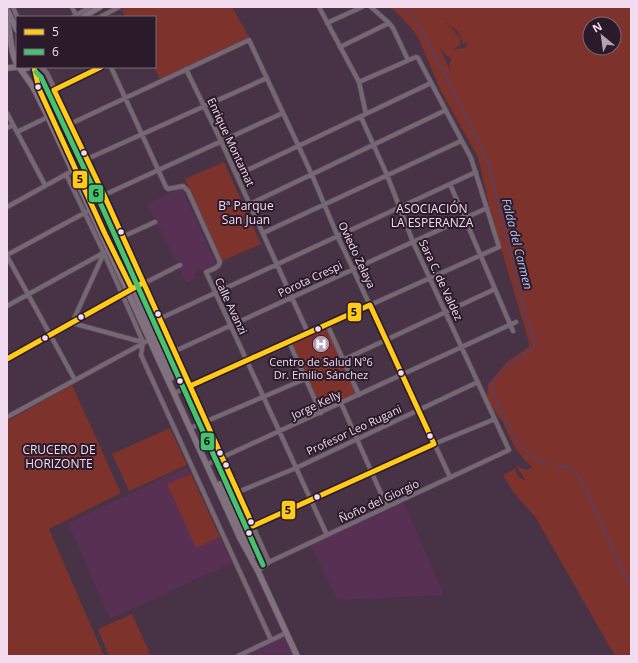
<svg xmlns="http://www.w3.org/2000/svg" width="638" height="663" font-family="'Open Sans',sans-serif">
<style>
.built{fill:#573053}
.green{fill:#7d332c;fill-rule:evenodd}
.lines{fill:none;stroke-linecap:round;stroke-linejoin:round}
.stream{stroke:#384797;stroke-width:1}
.minor-casing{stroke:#61505f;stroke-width:5.5}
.tertiary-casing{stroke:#61505f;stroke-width:6}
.secondary-casing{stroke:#61505f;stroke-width:7}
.minor{stroke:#756773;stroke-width:4}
.tertiary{stroke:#756773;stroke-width:5}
.secondary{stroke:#81717f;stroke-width:5.5}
.bus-1-casing{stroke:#2b1b2a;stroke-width:8}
.bus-2-casing{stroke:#2b1b2a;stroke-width:8}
.bus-1{stroke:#ffca18;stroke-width:5}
.bus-2{stroke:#46c36e;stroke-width:5}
.bus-dot{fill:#f3dbf0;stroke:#2b1b2a;stroke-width:1.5}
.labels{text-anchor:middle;stroke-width:4;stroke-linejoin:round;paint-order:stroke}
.street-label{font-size:11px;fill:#f3dbf0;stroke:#2b1b2a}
.poi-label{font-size:11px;fill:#f3dbf0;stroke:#2b1b2a}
.neighbourhood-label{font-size:12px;fill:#f3dbf0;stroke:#2b1b2a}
.water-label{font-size:12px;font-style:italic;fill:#b1c1f0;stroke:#2b1b2a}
.line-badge{stroke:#2b1b2a;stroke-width:1.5}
.pale-badge-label{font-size:11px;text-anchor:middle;font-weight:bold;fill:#111}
</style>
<rect width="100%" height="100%" fill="#473345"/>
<path class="built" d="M 181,188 L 216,263 L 195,273 L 197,278 L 186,283 L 179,268 L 181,266 L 179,261 L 177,262 L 147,204 Z
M 187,467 L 232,563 L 110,619 L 68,523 Z
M 404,503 L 444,595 L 337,600 L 311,545 Z
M 286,633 L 297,656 L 240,656 Z"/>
<path class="green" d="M 126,7 L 232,7 L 249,37 L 160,79 L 154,67 L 155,67 L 155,17 L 126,17 L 121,10 Z
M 388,7 L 631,7 L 631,656 L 615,656 L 536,518 L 514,493 L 503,475 L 515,469 C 517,475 518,478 525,480 L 523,476 L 516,466 L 527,470 L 533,467 C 517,456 510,438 502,420 L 499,418 L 487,399 L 488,384 L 507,362 L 529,347 L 529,342 L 493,221 L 478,157 L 441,91 L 417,35 L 404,20 L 395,11 ZM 447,23 L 458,32 L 463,44 L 468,42 L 465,48 L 454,49 L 461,44 L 459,37 L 448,24 L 444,24 ZM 590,24 L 614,24 L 614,48 L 590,48 ZM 440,48 L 446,55 L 452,59 L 450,61 L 449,67 L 451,73 Z
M 43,75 L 45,76 L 139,281 L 137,284 L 135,283 L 106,228 L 43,93 L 40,85 L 39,76 Z
M 224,162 L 261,244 L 222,261 L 185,179 Z
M 323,328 L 328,330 L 356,392 L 356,394 L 323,409 L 320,406 L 292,346 L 294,341 Z
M 72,385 L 121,493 L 49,529 L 104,656 L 7,656 L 7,421 Z
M 170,428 L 187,465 L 129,491 L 112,454 Z
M 191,474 L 220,537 L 196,548 L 167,484 Z
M 132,614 L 151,656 L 109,656 L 98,629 Z"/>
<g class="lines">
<path class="stream" d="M 404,7 L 416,20 L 426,38 L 480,144 L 488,163 L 526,316 L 536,345 L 497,376 L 491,384 C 497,406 512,437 528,452 C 534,458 540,461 547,465
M 555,468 L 569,466 L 579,477 L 585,487 L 620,566 L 631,586"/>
<defs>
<path id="minor" d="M 13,7 L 17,17
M 72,7 L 77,17
M 319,7 L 359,82 L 366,114
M 371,7 L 389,23
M 73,17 L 90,7
M 100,17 L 119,7
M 327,23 L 362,7
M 340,47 L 389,23 L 393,28 L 408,60
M 41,67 L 47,73 L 104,195 L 269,562
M 111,67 L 166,187 L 168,189 L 183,186 L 188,191 L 220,262 C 219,268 211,270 206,272 L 327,535
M 186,69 L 221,141 L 308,333
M 54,90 L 101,67
M 7,113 L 45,185
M 70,124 L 249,40 L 312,175 L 338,237 L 450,477
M 7,128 L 13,125
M 17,132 L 48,117
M 87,159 L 267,78
M 66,174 L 104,253 L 143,342 L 141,355 L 271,640
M 237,175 L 431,83
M 450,184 L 513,331
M 104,195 L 283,113
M 250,204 L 446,110
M 7,207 L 72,171
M 263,233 L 461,141
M 122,237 L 155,222
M 104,253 L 72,323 L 142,342
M 7,255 L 90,210
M 7,256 L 75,380
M 131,290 L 180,265
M 7,306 L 105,252
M 159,319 L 476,172
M 327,324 L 359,395
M 289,342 L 321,413
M 162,357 L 487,208
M 343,360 L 495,289
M 177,392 L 499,247 L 471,158 L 418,58 L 416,57 L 359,82
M 341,403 L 387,507
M 7,417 L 149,340
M 193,427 L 305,379
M 210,463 L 516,322
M 238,492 L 296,468 L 478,382
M 242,531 L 434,444 L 495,419
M 258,571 L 269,562 L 509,450 L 413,242 L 387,175 L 361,117
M 238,656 L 286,633"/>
<path id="tertiary" d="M 7,359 L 127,291"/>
<path id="secondary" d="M 7,10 L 17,30
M 83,17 L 100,7
M 7,22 C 12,36 9,50 17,64
M 18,67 L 24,69 L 30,67
M 19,67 L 33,87 L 48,117 L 240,538 L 258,571 L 297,656
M 34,67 L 39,89 L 46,105
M 7,68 L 17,67
M 54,122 L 105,234 L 135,293 L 171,378
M 220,484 L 253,556"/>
</defs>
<use href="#minor" class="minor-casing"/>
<use href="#tertiary" class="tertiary-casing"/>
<use href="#secondary" class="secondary-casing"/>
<use href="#minor" class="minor"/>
<use href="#tertiary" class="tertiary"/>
<use href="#secondary" class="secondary"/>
<defs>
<path id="bus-1" d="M 34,67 L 39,89 L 105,234 L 132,289
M 101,67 L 54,90 L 104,195 L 253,526 L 434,444 L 370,305 L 190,386
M 7,359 L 141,284"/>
<path id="bus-2" d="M 36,72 L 41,77 L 98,198 L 263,565"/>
</defs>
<use href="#bus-1" class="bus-1-casing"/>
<use href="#bus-2" class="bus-2-casing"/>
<use href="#bus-1" class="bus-1"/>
<use href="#bus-2" class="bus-2"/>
</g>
<defs>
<symbol id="hospital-disc" viewBox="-11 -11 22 22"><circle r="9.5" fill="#b7a0b4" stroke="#2b1b2a"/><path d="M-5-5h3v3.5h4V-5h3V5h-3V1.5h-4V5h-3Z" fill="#fff"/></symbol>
</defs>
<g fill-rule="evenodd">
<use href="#hospital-disc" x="311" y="334" width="20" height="20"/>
</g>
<g class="bus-dot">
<circle cx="38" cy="87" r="3.5"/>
<circle cx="84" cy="153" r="3.5"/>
<circle cx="121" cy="232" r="3.5"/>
<circle cx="158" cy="314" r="3.5"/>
<circle cx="81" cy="317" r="3.5"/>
<circle cx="318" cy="329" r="3.5"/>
<circle cx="45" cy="338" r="3.5"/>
<circle cx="401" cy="373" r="3.5"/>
<circle cx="180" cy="381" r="3.5"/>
<circle cx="430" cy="436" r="3.5"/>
<circle cx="220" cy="453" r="3.5"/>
<circle cx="226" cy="465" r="3.5"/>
<circle cx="317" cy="497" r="3.5"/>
<circle cx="251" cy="522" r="3.5"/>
<circle cx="249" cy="533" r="3.5"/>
</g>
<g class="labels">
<g class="street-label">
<text transform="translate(231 142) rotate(65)" y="4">Enrique Montamat</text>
<text transform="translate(357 255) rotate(65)" y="4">Oviedo Zelaya</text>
<text transform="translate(310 279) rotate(-25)" y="4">Porota Crespi</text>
<text transform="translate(441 280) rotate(65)" y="4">Sara C. de Valdez</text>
<text transform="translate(231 306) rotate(65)" y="4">Calle Avanzi</text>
<text transform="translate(316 405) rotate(-25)" y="4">Jorge Kelly</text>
<text transform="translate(354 430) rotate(-25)" y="4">Profesor Leo Rugani</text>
<text transform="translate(379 501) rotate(-25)" y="4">Ñoño del Giorgio</text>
</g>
<g class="poi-label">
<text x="321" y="366">Centro de Salud Nº6<tspan x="321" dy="13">Dr. Emilio Sánchez</tspan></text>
</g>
<g class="neighbourhood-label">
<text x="246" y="210">Bª Parque<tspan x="246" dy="14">San Juan</tspan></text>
<text x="432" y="213">ASOCIACIÓN<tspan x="432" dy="14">LA ESPERANZA</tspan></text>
<text x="59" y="454">CRUCERO DE<tspan x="59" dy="14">HORIZONTE</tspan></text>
</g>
<g class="water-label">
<text transform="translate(517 244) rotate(76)" y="4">Falda del Carmen</text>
</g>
</g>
<g class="line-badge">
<rect x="72" y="170" width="16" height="19" rx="4" fill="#ffca18"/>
<rect x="88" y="184" width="16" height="19" rx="4" fill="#46c36e"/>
<rect x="347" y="302" width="15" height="20" rx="4" fill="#ffca18"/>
<rect x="200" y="432" width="15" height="19" rx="4" fill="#46c36e"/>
<rect x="281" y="500" width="15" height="20" rx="4" fill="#ffca18"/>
</g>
<g class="pale-badge-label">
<text x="80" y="183">5</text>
<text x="96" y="197">6</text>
<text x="354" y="316">5</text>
<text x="207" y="445">6</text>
<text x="288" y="514">5</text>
</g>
<rect width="638" height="663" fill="none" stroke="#f3dbf0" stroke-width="16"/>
<rect x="16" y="16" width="140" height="52" fill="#2b1b2a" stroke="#7b6879"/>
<rect x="24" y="29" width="20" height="6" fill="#ffca18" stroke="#7b6879"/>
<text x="52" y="36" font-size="12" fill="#f3dbf0">5</text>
<rect x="24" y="49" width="20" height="6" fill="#46c36e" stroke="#7b6879"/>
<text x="52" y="56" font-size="12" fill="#f3dbf0">6</text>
<g transform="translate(602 36) rotate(331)"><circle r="19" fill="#2b1b2a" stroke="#7b6879"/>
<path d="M0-3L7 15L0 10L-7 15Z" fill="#b7a0b4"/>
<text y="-6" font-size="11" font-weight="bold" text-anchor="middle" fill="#f3dbf0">N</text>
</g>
</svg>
